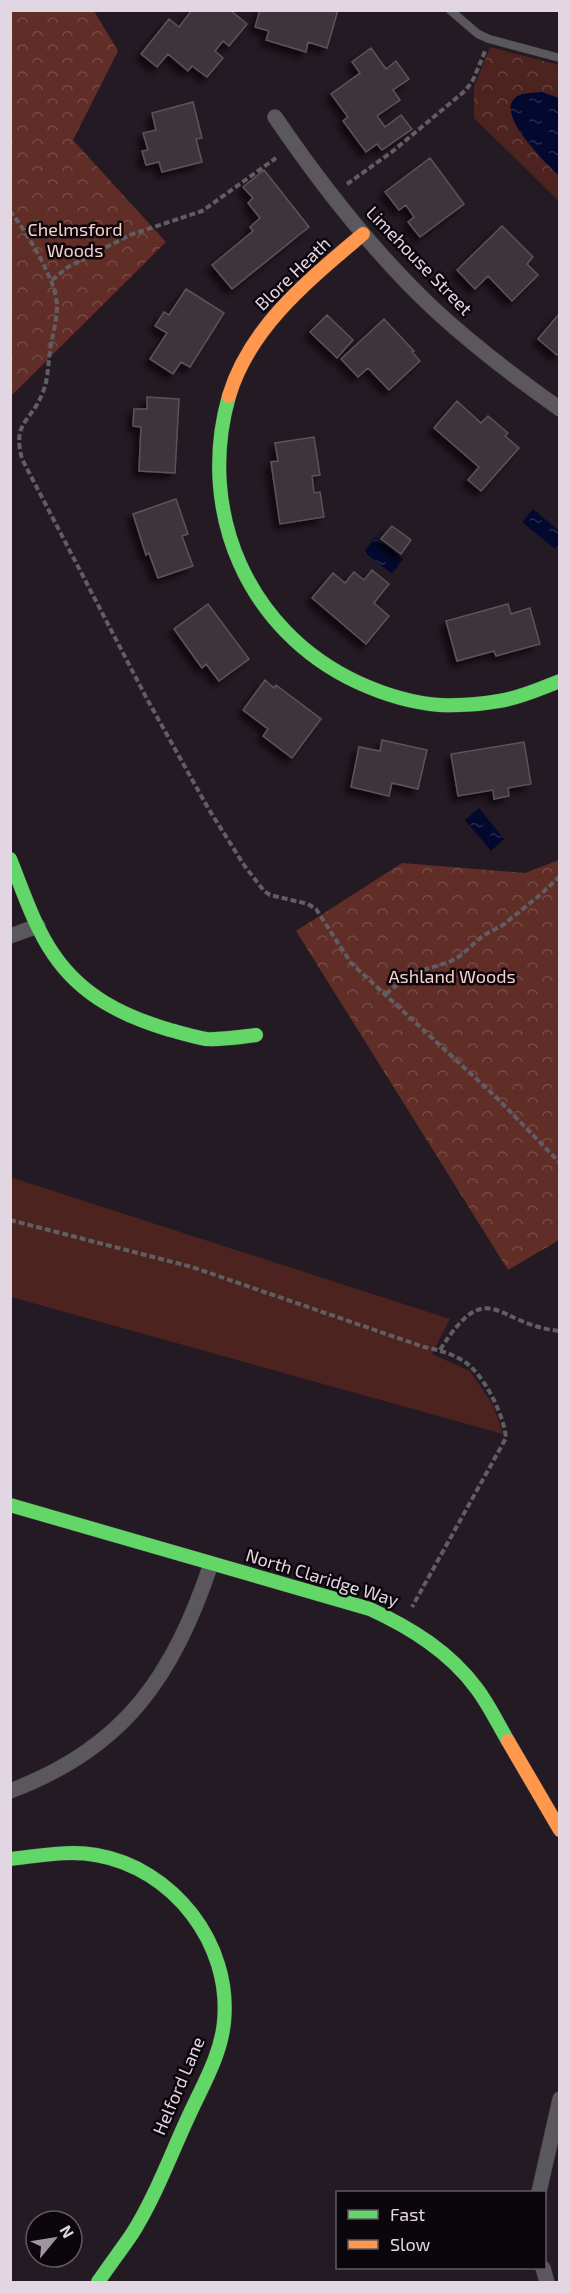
<svg xmlns="http://www.w3.org/2000/svg" width="570" height="2293" font-family="'Exo 2',sans-serif">
<style>
.grass{fill:#4c231e}
.forest{fill:url(#forest-crowns)}
.park{fill:url(#park-crowns)}
.water{fill:url(#water-ripples)}
.building{fill:#3e343a;stroke:#5d5359;stroke-width:1.5;filter:url(#shadow)}
.lines{fill:none;stroke-linecap:round;stroke-linejoin:round}
.lane-casing{stroke:#3e353e;stroke-width:9}
.street-casing{stroke:#3e353e;stroke-width:16}
.fast-casing{stroke:#3e353e;stroke-width:15}
.slow-casing{stroke:#3e353e;stroke-width:15}
.path{stroke:#605d63;stroke-width:4;stroke-dasharray:6 3;stroke-linecap:butt}
.lane{stroke:#5a585c;stroke-width:8}
.street{stroke:#5a585c;stroke-width:15}
.fast{stroke:#63d668;stroke-width:14}
.slow{stroke:#ff974d;stroke-width:14}
.labels{text-anchor:middle;stroke-width:5;stroke-linejoin:round;paint-order:stroke}
.park-label{font-size:18px;fill:#f7d0c9;stroke:#0b050c}
.street-label{font-size:18px;fill:#e1d6e2;stroke:#0b050c}
</style>
<defs>
<pattern id="forest-crowns" width="20" height="18" patternUnits="userSpaceOnUse" patternTransform="scale(1.5)"><rect width="20" height="18" fill="#602d27"/><path d="M2 6a3 3 0 1 1 6 0M12 15a3 3 0 1 1 6 0" fill="none" stroke="#764b46"/></pattern>
<pattern id="park-crowns" width="20" height="18" patternUnits="userSpaceOnUse" patternTransform="scale(1.5)"><rect width="20" height="18" fill="#4c231e"/><path d="M2 6a3 3 0 1 1 6 0M12 15a3 3 0 1 1 6 0" fill="none" stroke="#66423e"/></pattern>
<pattern id="water-ripples" width="26" height="14" patternUnits="userSpaceOnUse" patternTransform="scale(1.5)"><rect width="26" height="14" fill="#03092e"/><path d="M2 4q2-2 4 0t4 0M15 11q2-2 4 0t4 0" fill="none" stroke="#272c4c"/></pattern>
<filter id="shadow"><feDropShadow dx="-5.5" dy="5.5" stdDeviation="3" flood-color="#0009"/></filter>
</defs>
<rect width="100%" height="100%" fill="#241a24"/>
<path class="grass" d="M 10,1177 L 450,1319 L 432,1354 L 470,1371 L 493,1405 L 503,1434 L 11,1297 Z"/>
<path class="forest" d="M 11,10 L 94,11 L 118,51 L 73,140 L 166,242 L 11,396 Z
M 559,860 L 559,1240 L 508,1270 L 296,931 L 402,863 L 525,873 Z"/>
<path class="park" d="M 490,47 L 559,65 L 559,201 L 474,118 L 474,87 Z"/>
<path class="water" d="M 542,92 L 559,98 L 559,176 C 548,165 495,115 515,98 C 521,92 534,93 542,92 Z
M 533,509 L 559,531 L 559,543 L 555,549 L 522,522 Z
M 375,537 L 403,559 L 392,574 L 364,552 Z
M 479,808 L 504,839 L 491,851 L 465,820 Z"/>
<path class="building" d="M 192,10 L 230,10 L 247,24 L 229,46 L 223,41 L 215,51 L 223,58 L 207,77 L 192,66 L 188,71 L 168,54 L 157,67 L 141,54 L 169,19 L 179,27 Z
M 260,10 L 313,11 L 338,10 L 327,48 L 308,42 L 306,52 L 266,40 L 269,31 L 255,27 Z
M 371,48 L 386,69 L 396,61 L 409,79 L 393,90 L 400,100 L 377,116 L 385,127 L 401,115 L 412,129 L 382,150 L 377,144 L 366,152 L 343,121 L 348,117 L 331,94 L 360,73 L 352,62 Z
M 193,102 L 202,138 L 196,139 L 202,162 L 162,172 L 159,162 L 146,165 L 142,151 L 148,150 L 143,133 L 156,130 L 152,113 Z
M 430,158 L 464,204 L 420,237 L 408,222 L 414,217 L 406,205 L 399,210 L 385,192 Z
M 264,170 L 309,227 L 232,289 L 212,265 L 253,231 L 250,227 L 260,218 L 248,203 L 253,198 L 243,187 Z
M 502,226 L 533,257 L 527,264 L 538,275 L 512,301 L 488,276 L 475,289 L 457,270 Z
M 186,289 L 224,313 L 190,367 L 181,362 L 173,374 L 150,359 L 167,333 L 155,326 L 164,312 L 169,315 Z
M 560,313 L 560,352 L 557,355 L 538,339 Z
M 327,315 L 353,340 L 337,358 L 310,332 Z
M 384,319 L 414,351 L 412,352 L 420,361 L 389,390 L 368,368 L 358,377 L 341,359 Z
M 147,397 L 179,399 L 175,473 L 139,471 L 141,427 L 133,426 L 134,409 L 147,409 Z
M 457,401 L 481,423 L 488,416 L 508,433 L 505,436 L 519,448 L 481,491 L 468,480 L 479,467 L 434,428 Z
M 314,437 L 320,475 L 312,476 L 314,493 L 320,492 L 324,517 L 280,524 L 271,462 L 278,461 L 275,443 Z
M 176,499 L 188,534 L 182,536 L 193,566 L 158,578 L 149,553 L 146,555 L 133,514 Z
M 392,526 L 411,540 L 401,554 L 381,539 Z
M 372,570 L 389,584 L 374,603 L 389,616 L 366,644 L 312,598 L 333,573 L 345,583 L 354,572 L 364,580 Z
M 208,604 L 249,659 L 219,681 L 206,664 L 202,668 L 174,629 Z
M 508,604 L 511,614 L 530,608 L 540,644 L 496,656 L 494,651 L 457,661 L 446,621 Z
M 265,680 L 274,688 L 276,685 L 321,719 L 292,758 L 263,736 L 268,729 L 243,710 Z
M 382,740 L 427,750 L 418,789 L 392,783 L 389,796 L 351,787 L 359,747 L 380,751 Z
M 524,742 L 531,784 L 508,788 L 509,796 L 494,799 L 493,790 L 458,796 L 451,754 Z"/>
<g class="lines">
<defs>
<path id="lane" d="M 450,10 L 478,34 L 489,39 L 560,58"/>
<path id="street" d="M 275,117 C 322,186 374,253 435,310 C 474,346 516,378 560,409
M 10,936 L 38,926
M 10,1791 C 125,1748 173,1676 211,1564
M 539,2192 L 560,2099
M 543,2268 L 547,2282"/>
<path id="fast" d="M 229,396 C 196,512 248,631 357,682 C 383,694 412,703 440,705 C 457,706 483,704 499,701 C 520,698 541,688 560,681
M 10,859 C 23,891 34,926 54,955 C 82,996 123,1016 170,1030 C 182,1033 194,1037 206,1039 C 222,1040 240,1037 256,1035
M 10,1505 L 370,1609 C 411,1628 450,1652 477,1689 C 489,1705 498,1724 508,1741
M 10,1859 C 38,1856 68,1850 96,1855 C 173,1868 232,1944 224,2022 C 221,2054 204,2083 191,2111 C 172,2151 156,2196 132,2234 C 121,2250 109,2266 98,2282"/>
<path id="slow" d="M 229,396 C 250,326 310,279 363,234
M 508,1741 L 560,1830"/>
</defs>
<use href="#lane" class="lane-casing"/>
<use href="#street" class="street-casing"/>
<use href="#fast" class="fast-casing"/>
<use href="#slow" class="slow-casing"/>
<path class="path" d="M 347,184 L 393,151 L 466,90 L 473,80 L 486,49
M 10,211 C 26,231 57,281 57,306 C 57,321 52,336 50,351 C 48,365 48,380 43,392 C 31,423 12,421 22,459 L 147,699 L 208,808 L 244,865 L 264,891 L 270,895 L 308,904 L 316,909 L 351,963 L 497,1098 L 560,1163
M 52,280 L 68,267 L 130,235 L 202,211 L 276,158
M 386,994 L 410,974 L 449,962 L 460,956 L 484,935 L 503,925 L 540,895 L 560,876
M 10,1220 L 192,1267 L 424,1347 C 440,1350 458,1355 471,1367 C 487,1382 504,1416 506,1438 L 412,1607
M 440,1350 C 489,1273 495,1325 560,1331"/>
<use href="#lane" class="lane"/>
<use href="#street" class="street"/>
<use href="#fast" class="fast"/>
<use href="#slow" class="slow"/>
</g>
<g class="labels">
<g class="park-label">
<text x="75" y="236">Chelmsford<tspan x="75" dy="21">Woods</tspan></text>
<text x="452" y="983">Ashland Woods</text>
</g>
<g class="street-label">
<text transform="translate(419 261) rotate(46)" y="6">Limehouse Street</text>
<text transform="translate(293 274) rotate(-44)" y="6">Blore Heath</text>
<text transform="translate(322 1578) rotate(17)" y="6">North Claridge Way</text>
<text transform="translate(179 2086) rotate(-67)" y="6">Helford Lane</text>
</g>
</g>
<rect width="570" height="2293" fill="none" stroke="#e1d6e2" stroke-width="24"/>
<rect x="336" y="2191" width="210" height="78" fill="#0b050c" stroke="#615962" stroke-width="1.5"/>
<rect x="348" y="2210" width="30" height="9" fill="#63d668" stroke="#615962" stroke-width="1.5"/>
<text x="390" y="2221" font-size="18" fill="#e1d6e2">Fast</text>
<rect x="348" y="2240" width="30" height="9" fill="#ff974d" stroke="#615962" stroke-width="1.5"/>
<text x="390" y="2251" font-size="18" fill="#e1d6e2">Slow</text>
<g transform="translate(54 2239) rotate(60)"><circle r="28" fill="#0b050c" stroke="#615962" stroke-width="1.5"/>
<path d="M0-4.5L10 22L0 15L-10 22Z" fill="#9f94a0"/>
<text y="-9" font-size="16" font-weight="bold" text-anchor="middle" fill="#e1d6e2">N</text>
</g>
</svg>
